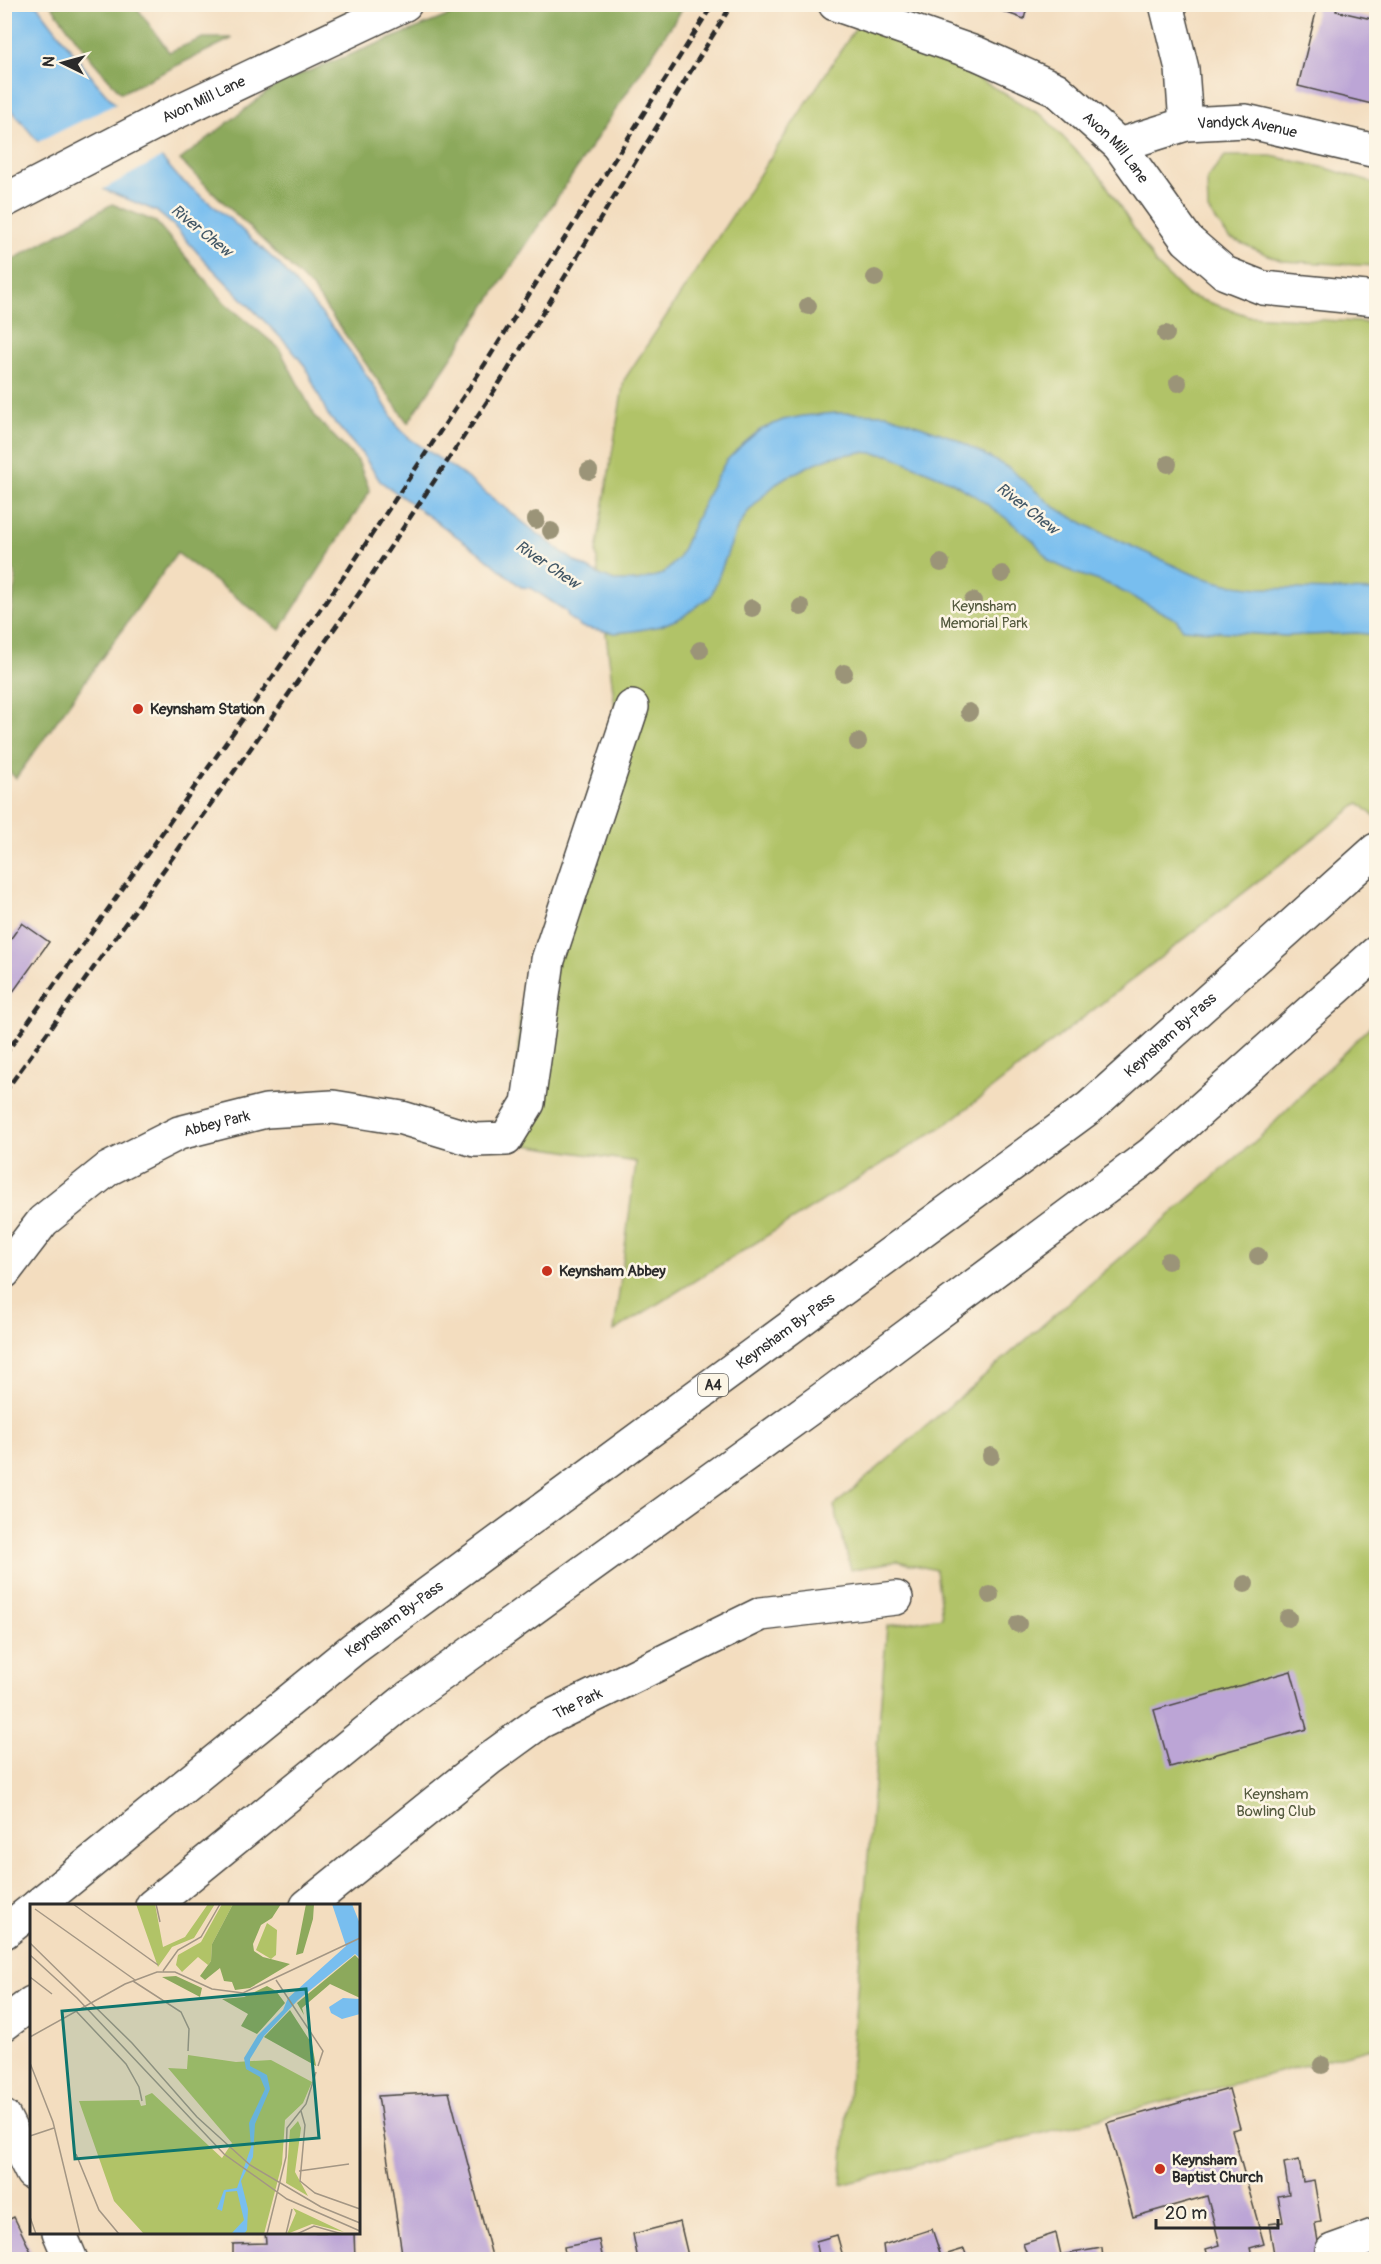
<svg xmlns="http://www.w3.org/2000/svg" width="1381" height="2264" font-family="Pangolin,sans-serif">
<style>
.green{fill:#b1c367;stroke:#6e7749;stroke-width:1.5}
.forest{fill:#8ca95c;stroke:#5c6a44;stroke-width:1.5}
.water{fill:#78beef;stroke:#52748d;stroke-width:1.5}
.pier{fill:#f3ddbf}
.building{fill:#bca5d6}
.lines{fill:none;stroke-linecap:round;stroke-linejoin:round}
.minor-casing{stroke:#494641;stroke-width:36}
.major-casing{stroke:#494641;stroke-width:36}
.highway-casing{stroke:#494641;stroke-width:36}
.minor{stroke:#fff;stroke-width:33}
.major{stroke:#fff;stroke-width:33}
.highway{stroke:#fff;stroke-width:33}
.rail{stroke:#2b2b2b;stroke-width:4.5;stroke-dasharray:9 4.5;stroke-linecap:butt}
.tree{fill:#9b9478}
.poi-dot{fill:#c8321e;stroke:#fcf5e5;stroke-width:2}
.labels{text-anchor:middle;stroke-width:5;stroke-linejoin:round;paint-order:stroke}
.shield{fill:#fcf5e5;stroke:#6a6863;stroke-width:1.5}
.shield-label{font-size:14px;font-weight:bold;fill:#2b2b2b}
.street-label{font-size:15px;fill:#2b2b2b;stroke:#fcf5e5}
.park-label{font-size:15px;fill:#53593d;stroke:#fcf5e5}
.poi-label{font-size:15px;font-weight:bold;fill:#2b2b2b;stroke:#fcf5e5;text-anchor:start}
.water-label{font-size:16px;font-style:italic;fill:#425766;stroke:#fcf5e5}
.inset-road{fill:none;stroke:#a39684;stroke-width:1.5}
.view{fill:#0f766e;fill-opacity:0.15;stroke:#0f766e;stroke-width:3}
.inset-edge{fill:none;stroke:#2b2b2b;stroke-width:3}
</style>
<rect width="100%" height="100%" fill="#fcf5e5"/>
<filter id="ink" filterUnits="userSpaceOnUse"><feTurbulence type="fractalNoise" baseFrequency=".0167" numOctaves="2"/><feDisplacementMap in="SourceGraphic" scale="12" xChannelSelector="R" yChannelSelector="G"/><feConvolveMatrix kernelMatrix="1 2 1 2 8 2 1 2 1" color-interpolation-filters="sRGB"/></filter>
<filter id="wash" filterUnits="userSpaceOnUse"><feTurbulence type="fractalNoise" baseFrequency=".008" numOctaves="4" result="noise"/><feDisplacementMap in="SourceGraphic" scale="24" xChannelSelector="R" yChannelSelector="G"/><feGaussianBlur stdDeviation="1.35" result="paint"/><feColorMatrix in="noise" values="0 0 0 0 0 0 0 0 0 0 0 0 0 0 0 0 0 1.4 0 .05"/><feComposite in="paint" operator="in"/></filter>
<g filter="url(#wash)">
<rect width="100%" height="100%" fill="#f3ddbf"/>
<path class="green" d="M 859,23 L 979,79 L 1043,116 L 1102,178 L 1156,264 L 1187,295 L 1249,316 L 1376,323 L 1376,818 L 1359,803 L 948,1123 L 614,1331 L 636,1162 L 513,1143 L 520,1018 L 615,707 L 596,552 L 624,380 Z
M 1225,156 L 1271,156 L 1326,168 L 1376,184 L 1376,266 L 1282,261 L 1229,238 L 1208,210 L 1207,179 Z
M 1376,1020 L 1376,2047 L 841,2185 L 887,1626 L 942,1617 L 936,1570 L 897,1561 L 851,1570 L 834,1506 L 1261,1136 Z"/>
<path class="forest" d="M 51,5 L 135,5 L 169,52 L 203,38 L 233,38 L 121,93 L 92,60 Z
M 475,5 L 685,5 L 408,423 L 312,288 L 180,160 L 279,83 Z
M 112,204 L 156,222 L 225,303 L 279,348 L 316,418 L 358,461 L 370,491 L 280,630 L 177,553 L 16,778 L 4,768 L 4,667 L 16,578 L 4,543 L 5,264 Z"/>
<path class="water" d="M 5,5 L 37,5 L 95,81 L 179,178 L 231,220 L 280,265 L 336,331 L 372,383 L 398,427 L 409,438 L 463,475 L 538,534 L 576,562 L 600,575 L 614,581 L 637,581 L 663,574 L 678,559 L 710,489 L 726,461 L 744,443 L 760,430 L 783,420 L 803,416 L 836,413 L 887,414 L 954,438 L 1009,468 L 1053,506 L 1066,514 L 1094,529 L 1197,576 L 1226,584 L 1259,588 L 1376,591 L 1376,635 L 1357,633 L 1285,636 L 1182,629 L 1177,620 L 1108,584 L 1075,573 L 1049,561 L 1034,541 L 1007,519 L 977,497 L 950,481 L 889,455 L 862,452 L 831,457 L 813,464 L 781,480 L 767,492 L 747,513 L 736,531 L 711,596 L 682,617 L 661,626 L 634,631 L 615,633 L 582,627 L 569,618 L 566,611 L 531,588 L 521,587 L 484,556 L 380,481 L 363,455 L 328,415 L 305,366 L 287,344 L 205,261 L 174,226 L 156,211 L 64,173 L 5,102 Z"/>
<path class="pier" d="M 118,103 L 164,156 L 100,191 L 62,175 L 36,143 Z"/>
<g id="blocks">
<path class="building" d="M 982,4 L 1028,4 L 1024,19 Z
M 1318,4 L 1338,4 L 1336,11 L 1372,19 L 1376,4 L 1376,105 L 1298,86 Z
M 22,923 L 49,942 L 10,996 L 4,992 L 4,948 Z
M 1291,1671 L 1307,1729 L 1170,1767 L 1154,1710 Z
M 1229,2089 L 1240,2128 L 1232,2130 L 1264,2244 L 1250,2248 L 1253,2260 L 1209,2260 L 1206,2249 L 1220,2245 L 1207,2196 L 1133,2217 L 1107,2123 Z
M 449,2092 L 493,2260 L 403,2260 L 378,2096 Z
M 1299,2160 L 1303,2182 L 1314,2180 L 1321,2222 L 1315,2223 L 1321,2260 L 1275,2260 L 1269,2224 L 1283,2222 L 1278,2196 L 1289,2194 L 1284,2163 Z
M 14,2217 L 35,2260 L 4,2260 L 4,2222 Z
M 680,2222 L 689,2260 L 638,2260 L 633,2234 Z
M 932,2229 L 941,2256 L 964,2249 L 968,2260 L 885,2260 L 883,2245 Z
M 265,2232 L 354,2232 L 355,2260 L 233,2260 L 233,2244 L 266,2243 Z
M 1056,2233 L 1061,2255 L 1102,2248 L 1103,2260 L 1029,2260 L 1023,2244 Z
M 837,2235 L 844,2260 L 820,2260 L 816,2241 Z
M 599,2240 L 603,2260 L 566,2260 L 564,2247 Z"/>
</g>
</g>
<g filter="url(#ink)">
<use href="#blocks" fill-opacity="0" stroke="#494641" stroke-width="1.5"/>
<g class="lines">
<defs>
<g id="minor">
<path id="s1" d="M 835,4 L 978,54 L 1056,89 L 1119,145 L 1187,240 L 1225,273 L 1263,288 L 1376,299"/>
<path d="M 1166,4 L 1182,69 L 1186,124"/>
<path id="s2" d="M 1119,145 L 1186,124 L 1246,121 L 1376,151"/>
<path id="s3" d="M 4,201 L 168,116 L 405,4"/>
<path id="s4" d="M 4,1272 L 43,1221 L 108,1169 L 179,1133 L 266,1111 L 333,1107 L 402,1118 L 475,1140 L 506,1139 L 528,1103 L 548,960 L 632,707"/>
<path id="s5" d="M 307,1906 L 489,1759 L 540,1722 L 761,1614 L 896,1598"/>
<path d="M 1332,2251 L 1376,2235"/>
</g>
<path id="major" d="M 4,2117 L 32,2173
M 59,2232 L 71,2260"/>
<g id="highway">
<path id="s6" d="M 37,1906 L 353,1649 L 1090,1107 L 1376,850"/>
<path d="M 152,1906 L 403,1702 L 828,1395 L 1151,1154 L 1376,953"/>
<path d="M 4,1932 L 32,1910"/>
<path d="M 4,2024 L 32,2003"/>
</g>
</defs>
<use href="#minor" class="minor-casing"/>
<use href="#major" class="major-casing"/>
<use href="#highway" class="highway-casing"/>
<use href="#minor" class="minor"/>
<use href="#major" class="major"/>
<use href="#highway" class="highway"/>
<path class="rail" d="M 4,1056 L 349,569 L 485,364 L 713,4
M 4,1093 L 253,745 L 367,582 L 504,376 L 732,4"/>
</g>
<g class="tree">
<circle cx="875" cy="278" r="9"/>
<circle cx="808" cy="306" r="9"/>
<circle cx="1166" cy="334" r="9"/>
<circle cx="1178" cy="383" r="9"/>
<circle cx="1168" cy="464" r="9"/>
<circle cx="589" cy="471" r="9"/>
<circle cx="536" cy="520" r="9"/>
<circle cx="551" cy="531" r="9"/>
<circle cx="941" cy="563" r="9"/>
<circle cx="1002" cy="574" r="9"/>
<circle cx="973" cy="601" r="9"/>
<circle cx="801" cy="607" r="9"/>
<circle cx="752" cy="608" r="9"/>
<circle cx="700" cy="650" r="9"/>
<circle cx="844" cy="673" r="9"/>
<circle cx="969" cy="712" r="9"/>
<circle cx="858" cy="742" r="9"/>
<circle cx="1258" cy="1256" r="9"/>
<circle cx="1168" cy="1261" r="9"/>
<circle cx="991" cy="1456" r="9"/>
<circle cx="1245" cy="1584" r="9"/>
<circle cx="990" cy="1595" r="9"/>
<circle cx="1288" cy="1618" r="9"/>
<circle cx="1018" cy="1624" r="9"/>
<circle cx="1322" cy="2065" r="9"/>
</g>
</g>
<g class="poi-dot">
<circle cx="138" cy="709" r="6"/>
<circle cx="547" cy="1271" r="6"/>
<circle cx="1160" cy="2169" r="6"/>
</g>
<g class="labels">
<rect class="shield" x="698" y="1374" width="30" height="22" rx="4.5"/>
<g class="shield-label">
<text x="713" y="1390">A4</text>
</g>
<g class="street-label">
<text dy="5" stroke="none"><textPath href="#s3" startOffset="224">Avon Mill Lane</textPath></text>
<text dy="5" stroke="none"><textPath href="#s2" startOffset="132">Vandyck Avenue</textPath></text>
<text dy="5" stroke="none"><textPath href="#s1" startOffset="321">Avon Mill Lane</textPath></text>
<text dy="5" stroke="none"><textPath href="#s6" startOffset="1430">Keynsham By-Pass</textPath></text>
<text dy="5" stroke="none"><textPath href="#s4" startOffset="266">Abbey Park</textPath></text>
<text dy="5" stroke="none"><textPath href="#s6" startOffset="944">Keynsham By-Pass</textPath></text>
<text dy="5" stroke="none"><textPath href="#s6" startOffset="458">Keynsham By-Pass</textPath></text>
<text dy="5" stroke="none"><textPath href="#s5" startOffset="339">The Park</textPath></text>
</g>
<g class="park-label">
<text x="984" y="611">Keynsham<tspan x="984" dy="17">Memorial Park</tspan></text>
<text x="1276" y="1799">Keynsham<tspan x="1276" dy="17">Bowling Club</tspan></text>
</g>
<g class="poi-label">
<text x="150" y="714">Keynsham Station</text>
<text x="559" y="1276">Keynsham Abbey</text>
<text x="1172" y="2165">Keynsham<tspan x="1172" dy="17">Baptist Church</tspan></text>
</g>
<g class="water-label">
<text transform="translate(202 230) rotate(39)" y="6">River Chew</text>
<text transform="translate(1028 508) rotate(38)" y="6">River Chew</text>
<text transform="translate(548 564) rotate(34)" y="6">River Chew</text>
</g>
</g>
<g transform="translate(30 1904)">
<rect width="330" height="330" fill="#f3ddbf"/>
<path d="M 106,0 L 125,0 L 133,43 L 155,33 L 178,0 L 185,0 L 164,34 L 142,43 L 128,63 ZM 192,0 L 203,0 L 182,40 L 181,57 L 178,61 L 168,53 L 152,68 L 146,61 L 148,51 L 171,38 ZM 237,19 L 247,26 L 246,51 L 241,55 L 226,46 ZM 158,151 L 206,158 L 241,156 L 282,178 L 273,199 L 255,216 L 252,260 L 234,330 L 114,330 L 84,297 L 49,197 L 109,196 L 111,202 L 116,201 L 115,192 L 122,189 L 192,254 L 202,239 L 138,164 L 157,165 ZM 268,217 L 271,224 L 265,268 L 278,292 L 256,279 L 260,226 ZM 263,304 L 314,328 L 282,320 L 257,330 L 266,309 Z" fill="#b1c367"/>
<path d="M 203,0 L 251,0 L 242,14 L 231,21 L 223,40 L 224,47 L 233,53 L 260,60 L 220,84 L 205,86 L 202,78 L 194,77 L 190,64 L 175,76 L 170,72 L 181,57 L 182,40 ZM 276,0 L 284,0 L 283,15 L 273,49 L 266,51 ZM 325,51 L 330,56 L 330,94 L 300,80 L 272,104 L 274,111 L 267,99 ZM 146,72 L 172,84 L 170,93 L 132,73 ZM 237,82 L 246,87 L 255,99 L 227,130 L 211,122 L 218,110 L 192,95 L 214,93 ZM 260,106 L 282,140 L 286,162 L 234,133 Z" fill="#8ca95c"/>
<path d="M 302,0 L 322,0 L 330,20 L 330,54 L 325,50 L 268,96 L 234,132 L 220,155 L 220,162 L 237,171 L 240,185 L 225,220 L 223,253 L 211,277 L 218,305 L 217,326 L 214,330 L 201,330 L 214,316 L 207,287 L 196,288 L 192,307 L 187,305 L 194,286 L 207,284 L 221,243 L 219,219 L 235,185 L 230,173 L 216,165 L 214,154 L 228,131 L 253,106 L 258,94 L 316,42 ZM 313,94 L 330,95 L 330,110 L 312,115 L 301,109 L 299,103 Z" fill="#78beef"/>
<path class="inset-road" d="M 43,0 L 128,61M 126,0 L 130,18M 5,5 L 105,76M 0,39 L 102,139 L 167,213 L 220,261 L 291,303 L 330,319M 0,51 L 47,94 L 194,250 L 257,295 L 330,327M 133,67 L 148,46 L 171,33 L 190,0M 0,73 L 22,90M 246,76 L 293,147 L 288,162M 103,77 L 151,108 L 159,125 L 158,147M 46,107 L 96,160 L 109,183 L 112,197M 0,133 L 95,80 L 127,68 L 145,68 L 182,85 L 213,89 L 330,34M 0,159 L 23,218 L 50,330M 271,207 L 275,221 L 270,277 L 285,289 L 330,305M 0,232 L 24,224M 46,250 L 69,306 L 89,330M 269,267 L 319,260M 0,313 L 6,330M 237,330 L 256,253 L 257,224 L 276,200 L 286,168M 256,330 L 262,305M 267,330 L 284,322 L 312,330"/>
<path class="view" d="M 276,85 L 289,234 L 45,255 L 32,107 Z"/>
<rect width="330" height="330" class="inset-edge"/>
</g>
<rect width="1381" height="2264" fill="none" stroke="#fcf5e5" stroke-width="24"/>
<g transform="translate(63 63) rotate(275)" stroke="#fcf5e5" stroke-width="4.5" paint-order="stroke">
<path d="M0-4.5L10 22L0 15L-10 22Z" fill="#2b2b2b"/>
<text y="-9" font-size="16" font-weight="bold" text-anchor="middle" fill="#2b2b2b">N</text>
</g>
<path d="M1156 2219v9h122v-9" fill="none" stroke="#2b2b2b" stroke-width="3"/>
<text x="1165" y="2219" font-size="18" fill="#2b2b2b" stroke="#fcf5e5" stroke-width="4.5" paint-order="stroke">20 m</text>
</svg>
